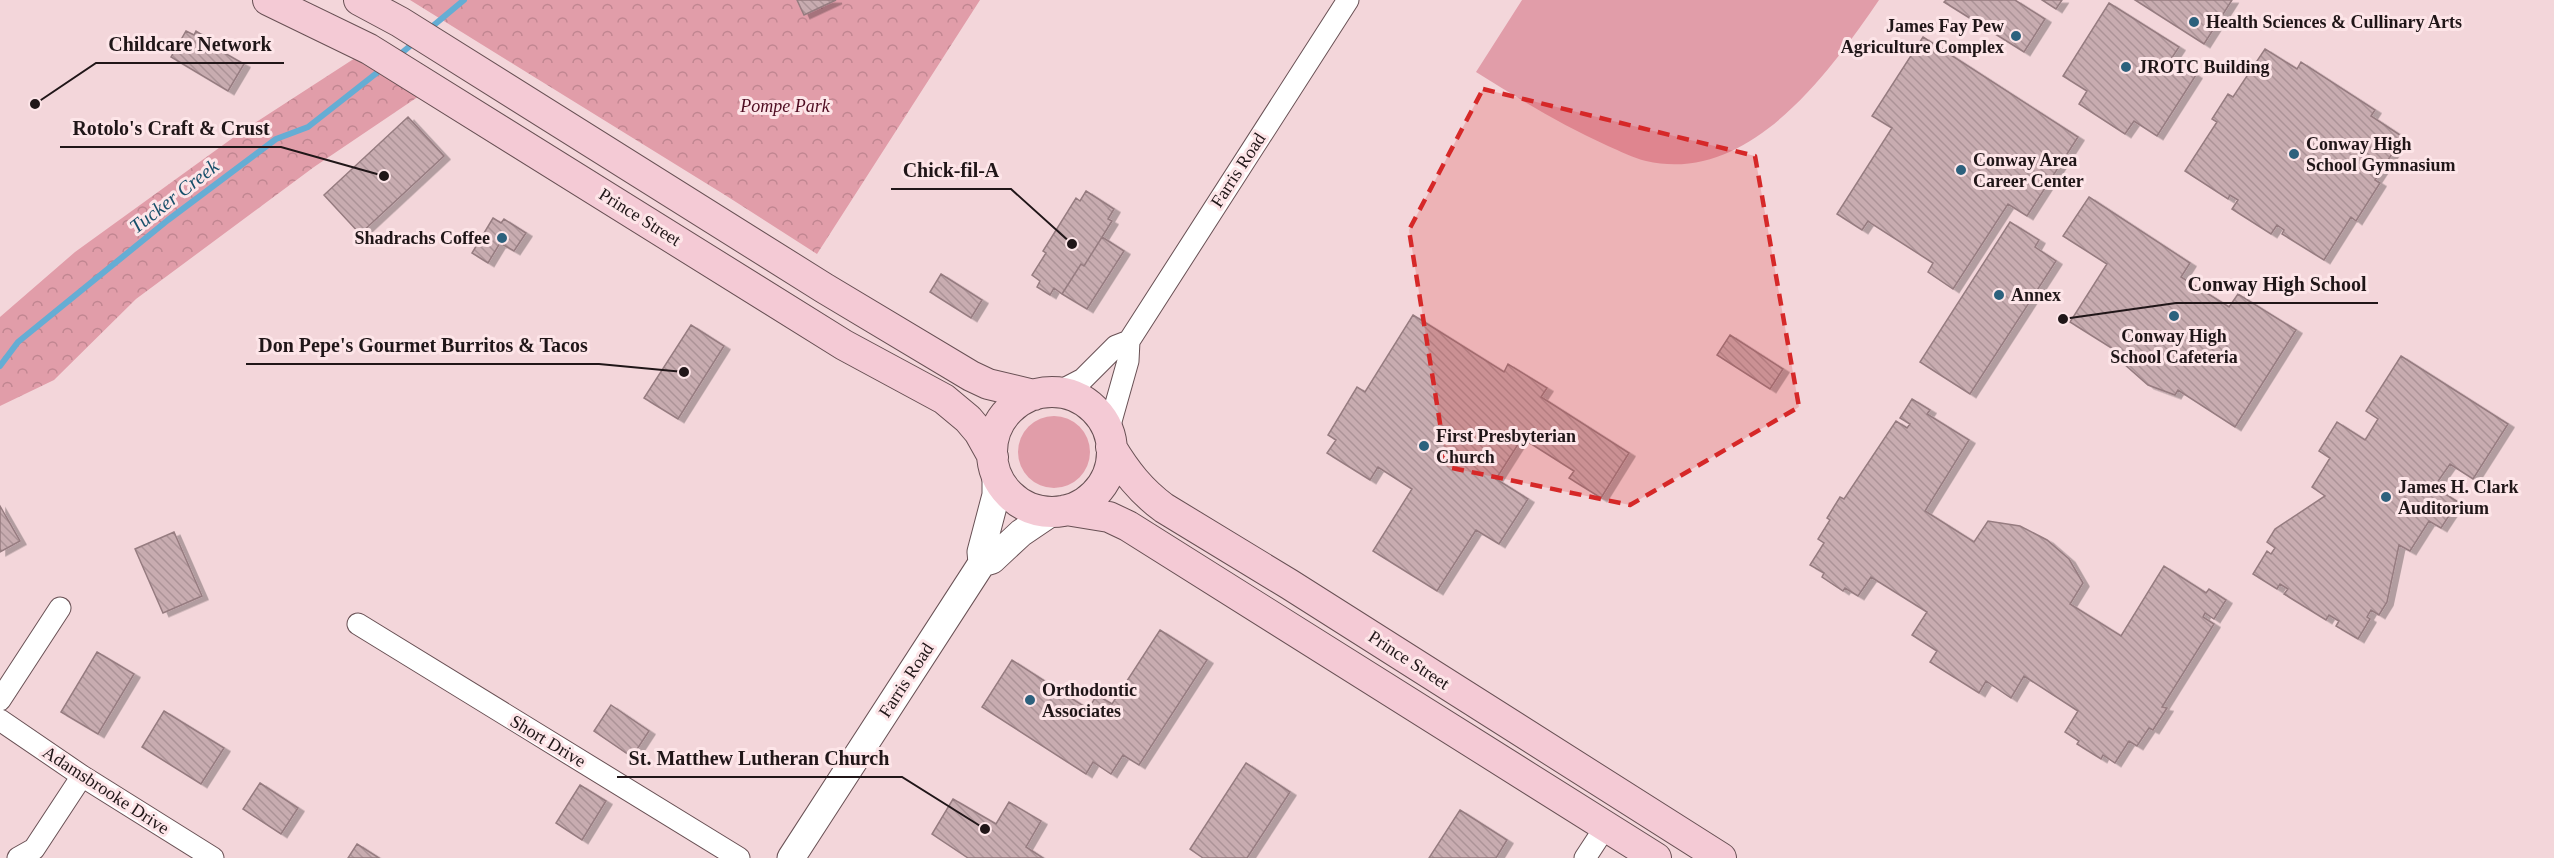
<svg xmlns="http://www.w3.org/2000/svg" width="2554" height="858" font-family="Georgia,serif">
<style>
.green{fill:#e19da9}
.forest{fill:url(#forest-crowns)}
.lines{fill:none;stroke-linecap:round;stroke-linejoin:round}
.stream{stroke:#65add4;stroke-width:6}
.building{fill:url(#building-back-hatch);stroke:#967c80;stroke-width:1.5;filter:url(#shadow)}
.minor-casing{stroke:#685054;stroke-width:23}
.tertiary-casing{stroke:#685054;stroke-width:29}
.secondary-casing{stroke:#685054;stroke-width:32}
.minor{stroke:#fff;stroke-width:21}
.tertiary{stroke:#fff;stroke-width:27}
.secondary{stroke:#f4cad5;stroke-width:30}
.marked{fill:#d62828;fill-opacity:0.2;stroke:#d62828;stroke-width:4.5;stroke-dasharray:12 8;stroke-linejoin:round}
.poi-dot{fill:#2c617d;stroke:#fde5e8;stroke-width:2}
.labels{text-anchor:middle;stroke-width:6;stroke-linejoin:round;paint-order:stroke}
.poi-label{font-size:18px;font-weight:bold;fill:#201618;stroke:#fde5e8;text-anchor:start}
.park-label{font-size:18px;font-style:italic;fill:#4f0c21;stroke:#fde5e8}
.street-label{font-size:18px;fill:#201618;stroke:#fde5e8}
.water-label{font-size:20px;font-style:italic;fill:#164f6a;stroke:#fde5e8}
.leader{fill:none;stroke:#201618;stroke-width:2}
.callout-dot{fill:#201618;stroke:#fde5e8;stroke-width:2}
.callout-label{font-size:20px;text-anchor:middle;font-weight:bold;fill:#201618;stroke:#fde5e8;stroke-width:6;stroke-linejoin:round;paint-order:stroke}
</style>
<defs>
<pattern id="forest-crowns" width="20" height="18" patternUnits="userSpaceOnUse" patternTransform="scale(1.5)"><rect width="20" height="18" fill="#e19da9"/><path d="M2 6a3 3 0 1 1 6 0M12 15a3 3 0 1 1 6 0" fill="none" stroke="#c18691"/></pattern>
<pattern id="building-back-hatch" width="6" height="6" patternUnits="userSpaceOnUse" patternTransform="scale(1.5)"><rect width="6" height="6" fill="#c8acb0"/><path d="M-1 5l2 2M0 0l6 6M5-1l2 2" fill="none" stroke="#ac9397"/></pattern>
<filter id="shadow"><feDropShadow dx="6" dy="3.5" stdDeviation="0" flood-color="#0004"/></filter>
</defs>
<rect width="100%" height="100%" fill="#f3d6da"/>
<path class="green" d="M 1522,0 L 1879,0 C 1829,73 1749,185 1646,161 C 1633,158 1620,151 1608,146 C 1562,125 1519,99 1476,72 Z
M1018 452a36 36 0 1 1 72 0a36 36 0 1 1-72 0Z"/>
<path class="forest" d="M 410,0 L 980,0 L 817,254 L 725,195 Z
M 369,49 L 431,88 L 314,167 L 136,299 L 54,380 L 0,406 L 0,317 L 75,252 L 241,132 Z"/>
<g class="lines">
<path class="stream" d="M 428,30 L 464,0
M 398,56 L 416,41
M 0,366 L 18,342 L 168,220 L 276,139 L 308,127 L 383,68"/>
</g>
<path class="building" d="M 797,0 L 836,0 L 804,15 Z
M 1946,0 L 2015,0 L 2045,19 L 2024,52 L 1944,2 Z
M 2042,0 L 2062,0 L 2056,9 Z
M 2135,0 L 2232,0 L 2204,44 Z
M 2109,3 L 2179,47 L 2171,59 L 2196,75 L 2157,136 L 2134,121 L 2125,134 L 2079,104 L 2087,91 L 2063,76 Z
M 186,31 L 194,35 L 196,31 L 214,42 L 212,46 L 244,64 L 228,91 L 171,57 Z
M 1923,37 L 2078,137 L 2027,216 L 2008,204 L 1953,289 L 1928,272 L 1933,263 L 1872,224 L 1868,221 L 1862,230 L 1837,214 L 1892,128 L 1872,116 Z
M 2265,49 L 2297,69 L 2301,62 L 2375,110 L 2371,116 L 2403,137 L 2375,180 L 2380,183 L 2356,221 L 2351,217 L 2324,260 L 2282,234 L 2284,230 L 2277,225 L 2271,234 L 2232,209 L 2238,200 L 2230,195 L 2228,199 L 2185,171 L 2217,122 L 2212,119 L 2228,94 L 2233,97 Z
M 408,117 L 444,156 L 360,234 L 324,195 Z
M 1086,191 L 1114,209 L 1108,219 L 1112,221 L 1084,266 L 1081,264 L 1062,294 L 1054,288 L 1050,295 L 1037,287 L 1040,281 L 1032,275 L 1046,253 L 1043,251 L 1076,198 L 1080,201 Z
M 2089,197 L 2190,263 L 2181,277 L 2229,307 L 2238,294 L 2296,330 L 2235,427 L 2178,390 L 2175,395 L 2148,385 L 2123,363 L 2126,357 L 2070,322 L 2107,264 L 2063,236 Z
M 493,218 L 501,223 L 504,219 L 526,233 L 514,251 L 500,243 L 488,263 L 472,253 Z
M 2010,222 L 2039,240 L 2035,247 L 2056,261 L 1970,394 L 1920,362 Z
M 1102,237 L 1124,251 L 1087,309 L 1062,294 L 1081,264 L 1084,266 Z
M 941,274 L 982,300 L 971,318 L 930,292 Z
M 1413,315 L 1504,372 L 1508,364 L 1547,388 L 1541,397 L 1629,453 L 1601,498 L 1569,478 L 1574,471 L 1522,438 L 1496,479 L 1528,499 L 1499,544 L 1476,530 L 1437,591 L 1373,551 L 1412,489 L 1378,467 L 1370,480 L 1327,453 L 1336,440 L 1328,435 L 1357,387 L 1365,392 Z
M 691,325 L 724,346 L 678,419 L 644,398 Z
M 1730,335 L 1783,369 L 1770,389 L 1717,355 Z
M 2401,356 L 2508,424 L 2473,479 L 2450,464 L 2434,487 L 2458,502 L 2441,528 L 2429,521 L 2410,551 L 2399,545 L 2387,602 L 2379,615 L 2371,610 L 2367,617 L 2370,619 L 2358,639 L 2336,626 L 2339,621 L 2329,615 L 2326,620 L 2284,594 L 2288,589 L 2280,584 L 2277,589 L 2253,574 L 2267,551 L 2271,554 L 2275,548 L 2267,542 L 2275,529 L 2325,496 L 2312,487 L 2330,458 L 2319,451 L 2337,422 L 2365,440 L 2367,437 L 2378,419 L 2366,411 Z
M 1912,399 L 1930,410 L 1927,414 L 1969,440 L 1925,511 L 1974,542 L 1988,521 L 2020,526 L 2047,540 L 2069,559 L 2083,583 L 2070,604 L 2121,636 L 2164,566 L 2206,593 L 2209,589 L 2226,600 L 2214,619 L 2205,613 L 2203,617 L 2214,624 L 2162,707 L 2167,708 L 2153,730 L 2149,728 L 2137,746 L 2129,741 L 2115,763 L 2103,755 L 2101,759 L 2077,744 L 2079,741 L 2065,732 L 2078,711 L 2024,676 L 2011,698 L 1986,681 L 1979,693 L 1930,662 L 1937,651 L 1912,635 L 1927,612 L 1871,577 L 1858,596 L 1845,588 L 1843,591 L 1822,577 L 1824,573 L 1810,565 L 1824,543 L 1818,539 L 1830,520 L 1827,518 L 1840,497 L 1844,499 L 1896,421 L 1907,428 L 1910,424 L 1900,418 Z
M 0,506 L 20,541 L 0,552 Z
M 174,532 L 202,596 L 163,613 L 135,549 Z
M 1160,630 L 1207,660 L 1139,765 L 1123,755 L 1111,774 L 1093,762 L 1086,774 L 982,707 L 1012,660 L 1088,709 L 1097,695 L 1112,704 Z
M 97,652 L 134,674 L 98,734 L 61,712 Z
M 611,705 L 649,731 L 632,757 L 594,731 Z
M 164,711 L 224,748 L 201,784 L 142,747 Z
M 1246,763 L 1290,792 L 1247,858 L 1203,858 L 1190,849 Z
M 260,783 L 298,808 L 281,834 L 243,809 Z
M 580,785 L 606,801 L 582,840 L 556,823 Z
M 953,799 L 996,824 L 1009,802 L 1041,821 L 1026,847 L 1043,858 L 968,858 L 932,834 Z
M 1460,810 L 1507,840 L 1496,858 L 1429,858 Z
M 357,844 L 379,858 L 348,858 Z"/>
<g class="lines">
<defs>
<path id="minor" d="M 1056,393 L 1083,379 L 1116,346 L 1129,341
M 1108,432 L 1128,361 L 1129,341 L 1348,0
M 358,624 L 739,858
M 0,700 L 60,608
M 0,720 L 82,776 L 213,858
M 18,858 L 34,849 L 82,776
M 1585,858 L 1606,826"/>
<path id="tertiary" d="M 982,563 L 992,560 L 1021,533 L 1052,512
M 791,858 L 982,563 L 981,552 L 996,495 L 996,474"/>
<path id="secondary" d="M 268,0 L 369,49 L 844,345 L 944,399 L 968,419 L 979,432 L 993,457
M 359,0 L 400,22 L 824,288 L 971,376 L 988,384 L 1034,395
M992 452a60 60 0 1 1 120 0a60 60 0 1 1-120 0Z
M 1111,447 C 1126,472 1141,491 1164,508 L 1289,584 L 1721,858
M 1066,510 L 1109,517 L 1128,526 L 1656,858"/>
</defs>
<use href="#minor" class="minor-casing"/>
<use href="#tertiary" class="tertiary-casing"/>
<use href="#secondary" class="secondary-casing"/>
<use href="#minor" class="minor"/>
<use href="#tertiary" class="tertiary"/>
<use href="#secondary" class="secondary"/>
</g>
<path class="marked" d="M 1483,89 L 1755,156 L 1799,407 L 1630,505 L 1447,467 L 1409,230 Z"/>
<g class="poi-dot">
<circle cx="2194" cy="22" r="6"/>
<circle cx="2016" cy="36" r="6"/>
<circle cx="2126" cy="67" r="6"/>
<circle cx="2294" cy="154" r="6"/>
<circle cx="1961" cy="170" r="6"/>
<circle cx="502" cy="238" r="6"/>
<circle cx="1999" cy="295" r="6"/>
<circle cx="2174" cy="316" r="6"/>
<circle cx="1424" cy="446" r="6"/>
<circle cx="2386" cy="497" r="6"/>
<circle cx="1030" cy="700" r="6"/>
</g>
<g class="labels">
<g class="poi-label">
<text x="2206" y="28">Health Sciences &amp; Cullinary Arts</text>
<text x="2004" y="32" text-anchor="end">James Fay Pew<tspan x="2004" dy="21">Agriculture Complex</tspan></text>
<text x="2138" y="73">JROTC Building</text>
<text x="2306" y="150">Conway High<tspan x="2306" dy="21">School Gymnasium</tspan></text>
<text x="1973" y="166">Conway Area<tspan x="1973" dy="21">Career Center</tspan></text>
<text x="490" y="244" text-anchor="end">Shadrachs Coffee</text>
<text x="2011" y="301">Annex</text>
<text x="2174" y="342" text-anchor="middle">Conway High<tspan x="2174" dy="21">School Cafeteria</tspan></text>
<text x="1436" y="442">First Presbyterian<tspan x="1436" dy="21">Church</tspan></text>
<text x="2398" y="493">James H. Clark<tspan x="2398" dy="21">Auditorium</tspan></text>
<text x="1042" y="696">Orthodontic<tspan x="1042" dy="21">Associates</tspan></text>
</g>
<g class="park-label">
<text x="785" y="112">Pompe Park</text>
</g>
<g class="street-label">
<text transform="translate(1238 170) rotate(-57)" y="6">Farris Road</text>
<text transform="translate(640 217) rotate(32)" y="6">Prince Street</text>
<text transform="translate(1409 660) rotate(33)" y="6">Prince Street</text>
<text transform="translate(906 680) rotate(-57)" y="6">Farris Road</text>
<text transform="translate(548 741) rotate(31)" y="6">Short Drive</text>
<text transform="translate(106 790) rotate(33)" y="6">Adamsbrooke Drive</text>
</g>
<g class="water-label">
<text transform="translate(174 196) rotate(-38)" y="7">Tucker Creek</text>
</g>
</g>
<path class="leader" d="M35 104L96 63H284M384 176L281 147H60M1072 244L1011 189H891M2063 319L2176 303H2378M684 372L599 364H246M985 829L902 777H617"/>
<g class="callout-dot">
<circle cx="35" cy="104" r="6"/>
<circle cx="384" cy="176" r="6"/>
<circle cx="1072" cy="244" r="6"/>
<circle cx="2063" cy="319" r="6"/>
<circle cx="684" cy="372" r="6"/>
<circle cx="985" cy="829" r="6"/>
</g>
<g class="callout-label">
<text x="190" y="51">Childcare Network</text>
<text x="171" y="135">Rotolo's Craft &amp; Crust</text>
<text x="951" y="177">Chick-fil-A</text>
<text x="2277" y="291">Conway High School</text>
<text x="423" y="352">Don Pepe's Gourmet Burritos &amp; Tacos</text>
<text x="759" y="765">St. Matthew Lutheran Church</text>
</g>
</svg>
